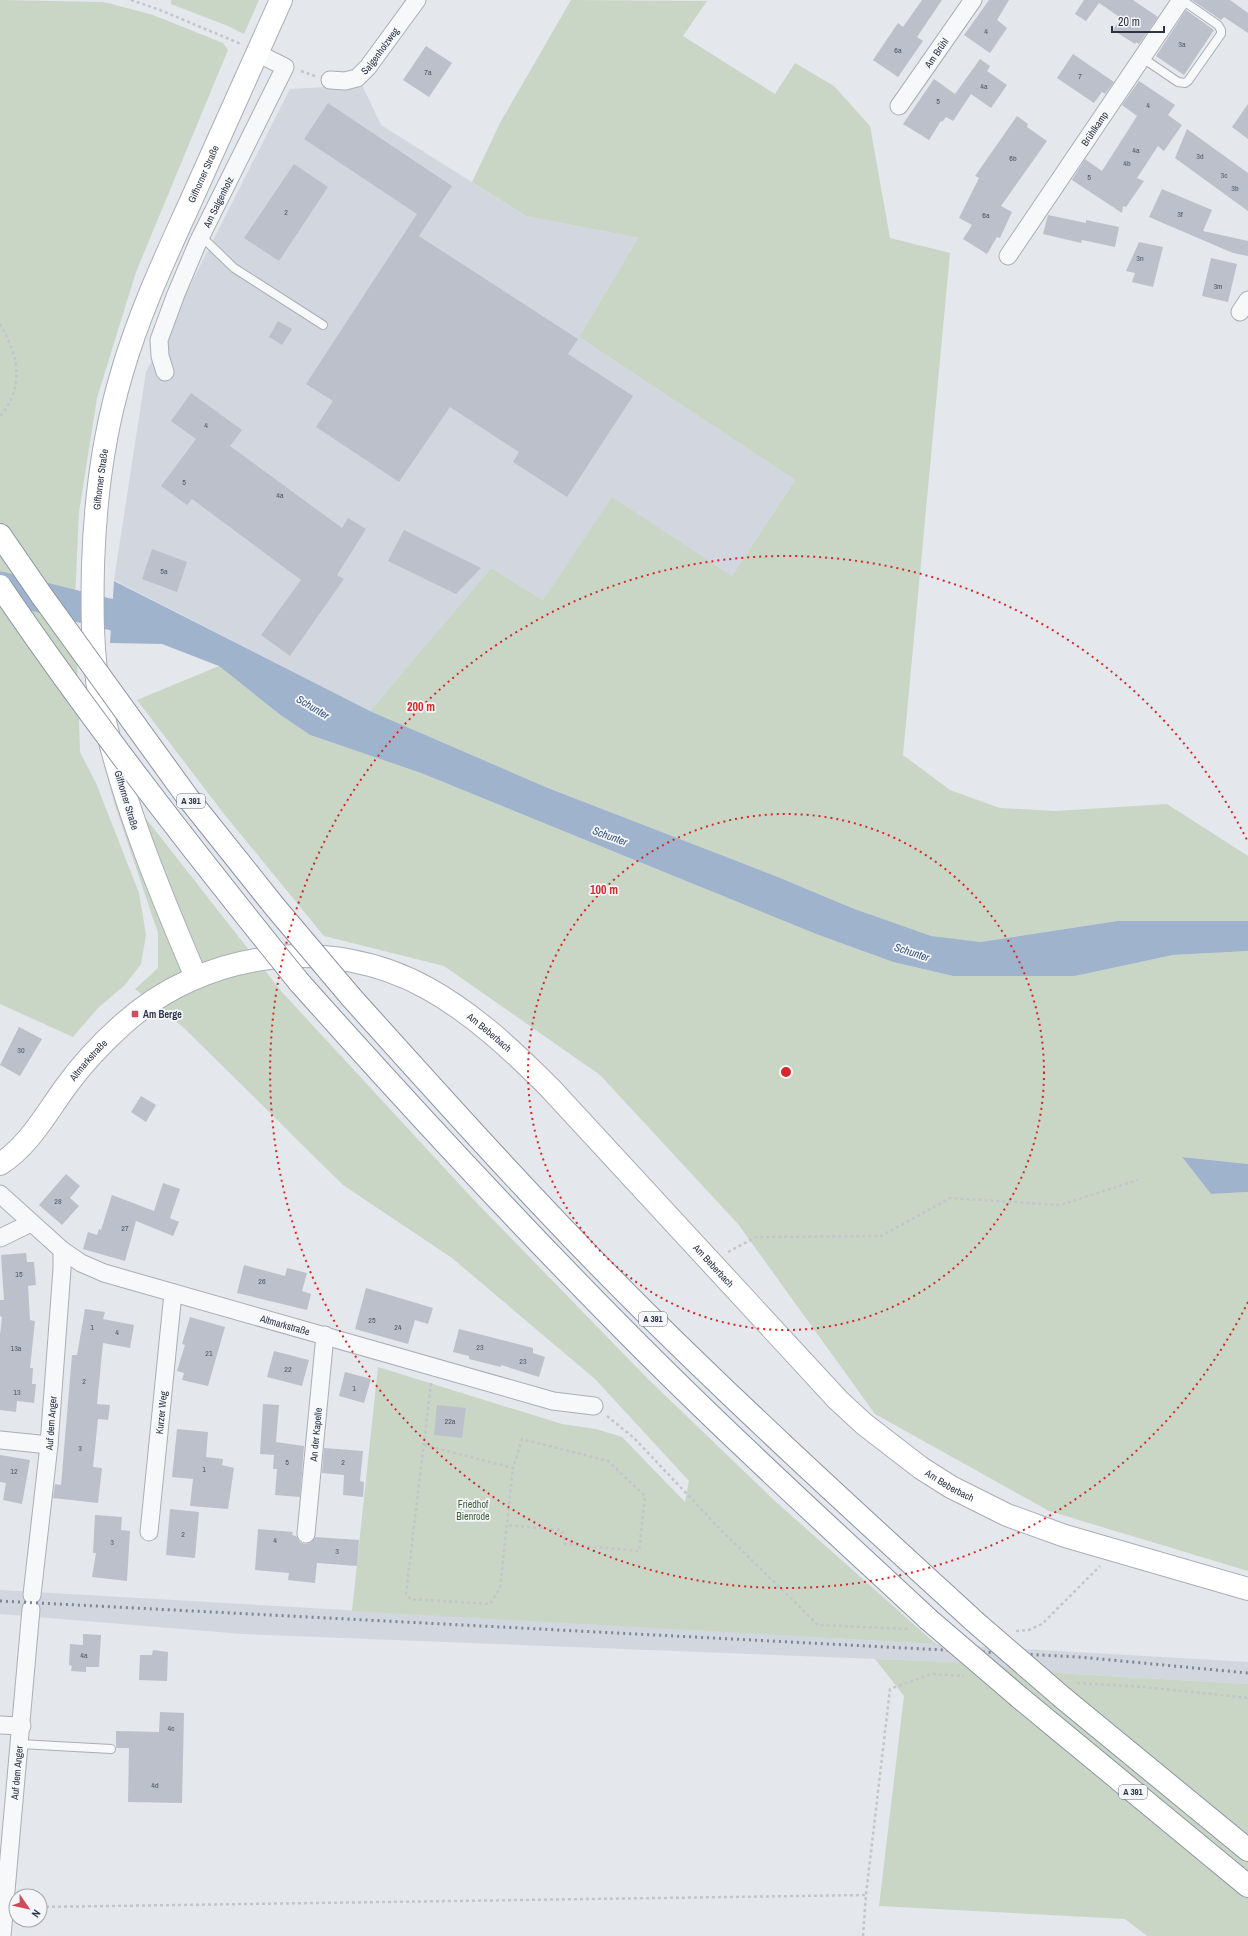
<svg xmlns="http://www.w3.org/2000/svg" width="1248" height="1936" font-family="'Archivo Narrow',sans-serif">
<style>
.built{fill:#d2d6de}
.green{fill:#c9d6c5}
.water{fill:#9fb4cc}
.lines{fill:none;stroke-linecap:round;stroke-linejoin:round}
.river{stroke:#9fb4cc;stroke-width:31}
.building{fill:#bbc0ca}
.lane-casing{stroke:#a9aeb7;stroke-width:10}
.street-casing{stroke:#a9aeb7;stroke-width:19}
.secondary-casing{stroke:#a9aeb7;stroke-width:24}
.highway-casing{stroke:#8b94a3;stroke-width:24}
.path{stroke:#c2c5cb;stroke-width:2.5;stroke-dasharray:3 3;stroke-linecap:butt}
.lane{stroke:#f7f8fa;stroke-width:8}
.street{stroke:#f7f8fa;stroke-width:17}
.secondary{stroke:#fff;stroke-width:22}
.highway{stroke:#fff;stroke-width:22}
.rail{stroke:#7d8696;stroke-width:3;stroke-dasharray:2 4;stroke-linecap:butt}
.highway-bridge-casing{stroke:#8b94a3;stroke-width:24;stroke-linecap:butt}
.highway-bridge{stroke:#fff;stroke-width:22}
.ring{fill:none;stroke:#d62828;stroke-width:2;stroke-dasharray:2 4}
.poi-dot{fill:#d1495b;stroke:#f4f6f9;stroke-width:1.5}
.labels{text-anchor:middle;stroke-width:3.5;stroke-linejoin:round;paint-order:stroke}
.number-label{font-size:8px;fill:#4f5766}
.shield{fill:#f4f6f9;stroke:#676e7b;stroke-width:1}
.shield-label{font-size:9px;font-weight:bold;fill:#2b3445}
.street-label{font-size:10px;fill:#2b3445;stroke:#f4f6f9}
.poi-label{font-size:10px;font-weight:bold;fill:#2b3445;stroke:#f4f6f9;text-anchor:start}
.park-label{font-size:10px;fill:#3f6138;stroke:#f4f6f9}
.water-label{font-size:11px;font-style:italic;fill:#34527a;stroke:#f4f6f9}
.centre{fill:#d62828;stroke:#f4f6f9;stroke-width:2}
.ring-label{font-size:12px;text-anchor:middle;font-weight:bold;fill:#d62828;stroke:#f4f6f9;stroke-width:3.5;stroke-linejoin:round;paint-order:stroke}
</style>
<rect width="100%" height="100%" fill="#e4e7ec"/>
<path class="built" d="M 362,85 L 381,125 L 526,216 L 638,238 L 579,337 L 795,480 L 732,576 L 612,498 L 543,600 L 491,568 L 370,711 L 114,580 L 146,372 L 290,89 Z
M 0,1590 L 1248,1662 L 1248,1684 L 1073,1674 L 954,1662 L 243,1634 L 0,1614 Z"/>
<path class="green" d="M 0,0 L 104,2 L 153,15 L 223,43 L 228,50 L 136,272 L 97,398 L 79,512 L 75,599 L 80,752 L 96,783 L 139,893 L 146,935 L 141,964 L 125,985 L 98,1008 L 73,1037 L 0,1004 Z
M 171,0 L 259,0 L 244,34 L 228,26 L 171,4 Z
M 571,0 L 707,1 L 683,36 L 775,94 L 795,63 L 834,86 L 870,126 L 890,238 L 950,253 L 903,755 L 950,790 L 1000,808 L 1056,811 L 1167,804 L 1248,856 L 1248,921 L 1117,921 L 980,942 L 931,937 L 852,908 L 778,877 L 548,788 L 370,711 L 491,568 L 543,600 L 612,497 L 732,576 L 795,480 L 579,337 L 638,238 L 526,216 L 472,182 L 501,121 Z
M 219,666 L 279,714 L 310,735 L 421,773 L 816,934 L 893,962 L 953,976 L 1075,976 L 1173,955 L 1248,951 L 1248,1164 L 1182,1157 L 1211,1194 L 1248,1192 L 1248,1571 L 1049,1511 L 875,1414 L 738,1224 L 600,1075 L 444,966 L 324,936 L 224,814 L 137,700 Z
M 104,765 L 281,991 L 473,1199 L 648,1379 L 776,1502 L 936,1644 L 352,1611 L 378,1367 L 562,1424 L 596,1429 L 622,1437 L 685,1502 L 689,1481 L 595,1379 L 452,1258 L 343,1185 L 184,1028 L 135,989 L 158,968 L 158,933 L 114,802 Z
M 875,1659 L 954,1662 L 1073,1674 L 1248,1684 L 1248,1936 L 1147,1936 L 1125,1919 L 879,1906 L 904,1696 Z"/>
<path class="water" d="M 114,581 L 370,711 L 548,788 L 778,877 L 852,908 L 931,936 L 980,942 L 1117,921 L 1248,921 L 1248,951 L 1173,955 L 1075,976 L 953,976 L 893,962 L 816,934 L 421,773 L 310,735 L 279,714 L 219,666 L 162,644 L 110,643 Z
M 1182,1157 L 1248,1164 L 1248,1192 L 1211,1194 Z"/>
<g class="lines">
<path class="river" d="M 0,587 L 129,619 L 153,623"/>
</g>
<path class="building" d="M 922,0 L 942,0 L 917,37 L 923,41 L 898,77 L 873,60 L 898,23 L 903,27 Z
M 989,0 L 1009,0 L 997,20 L 1007,28 L 990,53 L 964,35 Z
M 1084,0 L 1133,0 L 1158,17 L 1139,44 L 1136,42 L 1135,44 L 1113,30 L 1121,18 L 1099,3 L 1086,21 L 1075,14 Z
M 1192,0 L 1230,0 L 1248,13 L 1248,33 L 1224,17 L 1221,20 Z
M 1186,10 L 1214,30 L 1184,75 L 1156,56 Z
M 426,46 L 452,63 L 429,97 L 403,80 Z
M 1073,54 L 1114,82 L 1105,94 L 1102,92 L 1094,103 L 1057,78 Z
M 980,59 L 990,66 L 987,71 L 1007,85 L 991,108 L 971,94 L 953,121 L 946,117 L 942,122 L 941,121 L 929,140 L 903,124 L 934,79 L 955,94 Z
M 1139,81 L 1175,105 L 1168,115 L 1182,125 L 1164,151 L 1158,146 L 1137,178 L 1144,181 L 1126,207 L 1123,206 L 1122,213 L 1072,180 L 1085,159 L 1102,171 L 1137,116 L 1122,105 Z
M 328,103 L 452,186 L 419,236 L 578,339 L 568,354 L 633,396 L 567,497 L 513,462 L 519,452 L 450,407 L 399,482 L 316,427 L 333,401 L 306,384 L 417,214 L 304,139 Z
M 1248,104 L 1248,139 L 1232,127 Z
M 1017,116 L 1028,124 L 1027,127 L 1047,141 L 1001,206 L 1012,212 L 1000,238 L 997,237 L 987,254 L 963,239 L 972,225 L 959,218 L 979,178 L 975,176 Z
M 1187,129 L 1248,173 L 1248,211 L 1175,158 Z
M 294,164 L 328,187 L 279,261 L 244,238 Z
M 1162,189 L 1212,210 L 1203,231 L 1248,241 L 1248,256 L 1233,253 L 1149,217 Z
M 1048,215 L 1086,223 L 1086,220 L 1119,227 L 1115,247 L 1082,240 L 1081,243 L 1043,234 Z
M 1139,242 L 1163,247 L 1153,287 L 1132,282 L 1135,273 L 1126,271 Z
M 1211,258 L 1237,264 L 1228,302 L 1202,296 Z
M 278,321 L 292,329 L 282,345 L 269,337 Z
M 191,393 L 242,430 L 230,446 L 342,528 L 348,518 L 366,529 L 337,575 L 344,579 L 290,656 L 261,635 L 301,580 L 192,499 L 187,505 L 161,486 L 196,439 L 171,421 Z
M 404,530 L 481,568 L 456,594 L 388,561 Z
M 152,549 L 187,562 L 177,592 L 142,579 Z
M 19,1027 L 42,1039 L 20,1076 L 0,1065 Z
M 141,1096 L 156,1105 L 146,1122 L 131,1112 Z
M 66,1174 L 80,1186 L 70,1198 L 79,1206 L 62,1225 L 39,1205 Z
M 163,1183 L 180,1189 L 170,1218 L 179,1222 L 173,1236 L 136,1221 L 125,1261 L 83,1249 L 88,1232 L 97,1235 L 99,1229 L 101,1230 L 112,1195 L 154,1211 Z
M 26,1253 L 27,1262 L 34,1262 L 36,1285 L 28,1286 L 30,1320 L 35,1321 L 30,1368 L 33,1368 L 32,1384 L 36,1384 L 34,1403 L 17,1401 L 16,1412 L 0,1410 L 0,1335 L 2,1317 L 0,1316 L 0,1300 L 4,1300 L 1,1255 Z
M 244,1265 L 285,1276 L 287,1268 L 307,1273 L 302,1291 L 311,1294 L 307,1310 L 237,1293 Z
M 366,1288 L 433,1308 L 428,1324 L 415,1320 L 408,1344 L 355,1329 Z
M 85,1309 L 105,1312 L 103,1319 L 134,1325 L 130,1348 L 103,1343 L 97,1404 L 110,1405 L 108,1420 L 98,1419 L 93,1467 L 102,1468 L 98,1503 L 53,1498 L 55,1484 L 61,1485 L 72,1355 L 77,1355 Z
M 190,1317 L 225,1327 L 208,1386 L 182,1380 L 184,1373 L 177,1371 L 185,1345 L 182,1344 Z
M 459,1329 L 533,1348 L 533,1353 L 545,1357 L 539,1377 L 501,1365 L 501,1367 L 469,1359 L 469,1356 L 453,1352 Z
M 274,1351 L 309,1360 L 302,1386 L 267,1377 Z
M 345,1372 L 371,1379 L 364,1403 L 339,1396 Z
M 263,1404 L 279,1405 L 276,1442 L 304,1446 L 300,1497 L 275,1495 L 277,1469 L 273,1469 L 274,1455 L 260,1454 Z
M 437,1405 L 466,1408 L 462,1438 L 434,1435 Z
M 177,1429 L 208,1432 L 206,1457 L 223,1459 L 222,1465 L 234,1468 L 228,1509 L 190,1506 L 193,1479 L 172,1477 Z
M 324,1448 L 363,1451 L 360,1481 L 364,1482 L 363,1497 L 343,1495 L 344,1475 L 322,1473 Z
M 0,1455 L 30,1460 L 22,1504 L 3,1500 L 6,1483 L 0,1482 Z
M 170,1509 L 199,1512 L 195,1558 L 166,1555 Z
M 95,1515 L 122,1517 L 121,1530 L 130,1531 L 127,1581 L 92,1577 L 96,1553 L 93,1553 Z
M 258,1529 L 293,1532 L 292,1535 L 296,1536 L 300,1542 L 305,1544 L 310,1543 L 315,1537 L 359,1540 L 357,1566 L 317,1563 L 315,1583 L 288,1580 L 289,1573 L 255,1570 Z
M 83,1634 L 101,1635 L 99,1667 L 86,1667 L 86,1672 L 71,1671 L 72,1666 L 69,1665 L 70,1644 L 83,1645 Z
M 153,1650 L 168,1652 L 167,1681 L 139,1680 L 140,1655 L 152,1655 Z
M 160,1712 L 184,1713 L 182,1803 L 128,1802 L 129,1748 L 116,1748 L 116,1731 L 159,1732 Z"/>
<g class="lines">
<defs>
<path id="lane" d="M 1141,57 L 1178,82 L 1185,83 L 1188,81 L 1221,34 L 1221,30 L 1218,25 L 1182,0
M 201,236 L 234,268 L 323,325
M 20,1744 L 111,1749"/>
<g id="street">
<path id="s1" d="M 330,80 L 345,81 L 357,78 L 368,67 L 417,0"/>
<path id="s2" d="M 899,106 L 973,0"/>
<path id="s3" d="M 1008,256 L 1181,0"/>
<path d="M 1240,312 L 1248,300"/>
<path id="s4" d="M 165,372 L 160,356 L 159,340 L 176,294 L 198,242 L 285,67 L 257,53"/>
<path id="s5" d="M 0,1194 L 62,1250 L 81,1263 L 104,1273 L 553,1401 L 594,1406"/>
<path d="M 0,1238 L 31,1223"/>
<path d="M 0,1440 L 49,1445"/>
<path id="s6" d="M 149,1532 L 173,1293"/>
<path id="s7" d="M 306,1534 L 325,1335"/>
<path id="s8" d="M 32,1595 L 49,1445 L 62,1269 L 62,1250"/>
<path d="M 0,1725 L 22,1726"/>
<path id="s9" d="M 2,1936 L 31,1609"/>
</g>
<g id="secondary">
<path id="s10" d="M 196,977 C 157,886 120,796 100,699 C 92,655 92,609 93,565 C 95,501 103,437 121,376 C 138,316 164,260 190,203 C 220,135 251,68 281,0"/>
<path id="s11" d="M 0,1164 C 29,1146 47,1112 67,1085 C 83,1063 102,1043 122,1025 C 204,950 330,934 427,988 C 474,1014 512,1050 550,1088 L 838,1400 L 864,1424 L 921,1468 L 951,1487 L 1007,1515 L 1065,1536 L 1248,1589"/>
</g>
<path id="highway" d="M 0,535 L 42,596
M 299,982 C 406,1102 515,1220 628,1334 C 725,1432 827,1525 928,1619
M 351,997 C 448,1105 545,1213 648,1315 C 754,1420 864,1520 974,1621
M 1019,1697 L 1248,1886
M 1063,1698 L 1248,1850"/>
</defs>
<use href="#lane" class="lane-casing"/>
<use href="#street" class="street-casing"/>
<use href="#secondary" class="secondary-casing"/>
<use href="#highway" class="highway-casing"/>
<path class="path" d="M 131,0 L 160,10 L 241,44
M 301,71 L 315,76
M 0,324 C 19,357 25,386 0,417
M 728,1252 L 756,1237 L 881,1236 L 950,1198 L 1060,1205 L 1138,1180
M 431,1383 L 406,1594 L 410,1599 L 490,1604 L 500,1588 L 513,1468
M 607,1416 L 634,1438 L 720,1529 L 818,1625 L 909,1629
M 424,1445 L 513,1468 L 522,1439 L 608,1461 L 645,1496 L 639,1551 L 565,1544 L 562,1530 L 507,1525
M 1016,1631 L 1029,1630 L 1042,1624 L 1100,1566
M 1077,1683 L 1145,1687 L 1248,1698
M 40,1907 L 866,1895
M 863,1936 L 866,1895 L 890,1689 L 931,1674 L 964,1676"/>
<use href="#lane" class="lane"/>
<use href="#street" class="street"/>
<use href="#secondary" class="secondary"/>
<use href="#highway" class="highway"/>
<path class="rail" d="M 0,1601 L 1079,1657 L 1248,1673"/>
<defs>
<path id="highway-bridge" d="M 0,586 C 93,723 195,853 299,982
M 42,596 L 188,798 L 275,907 L 351,997
M 928,1619 L 1019,1697
M 974,1621 L 1063,1698"/>
</defs>
<use href="#highway-bridge" class="highway-bridge-casing"/>
<use href="#highway-bridge" class="highway-bridge"/>
</g>
<g class="ring">
<circle cx="786" cy="1072" r="258"/>
<path d="M1248 1302A516 516 0 1 1 1248 842"/>
</g>
<rect class="poi-dot" x="131" y="1010" width="8" height="8" rx="2"/>
<g class="labels">
<g class="number-label">
<text x="986" y="34">4</text>
<text x="1182" y="47">3a</text>
<text x="898" y="53">6a</text>
<text x="428" y="75">7a</text>
<text x="1080" y="79">7</text>
<text x="984" y="89">4a</text>
<text x="938" y="104">5</text>
<text x="1148" y="108">4</text>
<text x="1136" y="153">4a</text>
<text x="1200" y="159">3d</text>
<text x="1013" y="161">6b</text>
<text x="1127" y="166">4b</text>
<text x="1224" y="178">3c</text>
<text x="1089" y="180">5</text>
<text x="1235" y="191">3b</text>
<text x="286" y="215">2</text>
<text x="1180" y="217">3f</text>
<text x="986" y="218">6a</text>
<text x="1140" y="261">3n</text>
<text x="1218" y="289">3m</text>
<text x="206" y="428">4</text>
<text x="184" y="485">5</text>
<text x="280" y="498">4a</text>
<text x="164" y="574">5a</text>
<text x="21" y="1053">30</text>
<text x="58" y="1204">28</text>
<text x="125" y="1231">27</text>
<text x="19" y="1277">15</text>
<text x="262" y="1284">26</text>
<text x="372" y="1323">25</text>
<text x="92" y="1330">1</text>
<text x="398" y="1330">24</text>
<text x="117" y="1335">4</text>
<text x="480" y="1350">23</text>
<text x="16" y="1351">13a</text>
<text x="209" y="1356">21</text>
<text x="523" y="1364">23</text>
<text x="288" y="1372">22</text>
<text x="84" y="1384">2</text>
<text x="354" y="1391">1</text>
<text x="17" y="1395">13</text>
<text x="450" y="1424">22a</text>
<text x="80" y="1451">3</text>
<text x="287" y="1465">5</text>
<text x="343" y="1465">2</text>
<text x="204" y="1472">1</text>
<text x="14" y="1474">12</text>
<text x="183" y="1537">2</text>
<text x="275" y="1543">4</text>
<text x="112" y="1545">3</text>
<text x="337" y="1554">3</text>
<text x="84" y="1658">4a</text>
<text x="171" y="1731">4c</text>
<text x="155" y="1788">4d</text>
</g>
<g class="shield">
<rect x="177" y="794" width="28" height="14" rx="3"/>
<rect x="639" y="1312" width="28" height="14" rx="3"/>
<rect x="1119" y="1785" width="28" height="14" rx="3"/>
</g>
<g class="shield-label">
<text x="191" y="804">A 391</text>
<text x="653" y="1322">A 391</text>
<text x="1133" y="1795">A 391</text>
</g>
<g class="street-label">
<text dy="4" stroke="none"><textPath href="#s1" startOffset="63">Salgenholzweg</textPath></text>
<text dy="4" stroke="none"><textPath href="#s2" startOffset="65">Am Brühl</textPath></text>
<text dy="4" stroke="none"><textPath href="#s3" startOffset="154">Brühlkamp</textPath></text>
<text dy="4" stroke="none"><textPath href="#s10" startOffset="839">Gifhorner Straße</textPath></text>
<text dy="4" stroke="none"><textPath href="#s4" startOffset="183">Am Salgenholz</textPath></text>
<text dy="4" stroke="none"><textPath href="#s10" startOffset="515">Gifhorner Straße</textPath></text>
<text transform="translate(127 800) rotate(73)" y="4">Gifhorner Straße</text>
<text dy="4" stroke="none"><textPath href="#s11" startOffset="590">Am Beberbach</textPath></text>
<text dy="4" stroke="none"><textPath href="#s11" startOffset="137">Altmarkstraße</textPath></text>
<text dy="4" stroke="none"><textPath href="#s11" startOffset="914">Am Beberbach</textPath></text>
<text dy="4" stroke="none"><textPath href="#s5" startOffset="320">Altmarkstraße</textPath></text>
<text dy="4" stroke="none"><textPath href="#s6" startOffset="120">Kurzer Weg</textPath></text>
<text dy="4" stroke="none"><textPath href="#s8" startOffset="173">Auf dem Anger</textPath></text>
<text dy="4" stroke="none"><textPath href="#s7" startOffset="100">An der Kapelle</textPath></text>
<text dy="4" stroke="none"><textPath href="#s11" startOffset="1238">Am Beberbach</textPath></text>
<text dy="4" stroke="none"><textPath href="#s9" startOffset="164">Auf dem Anger</textPath></text>
</g>
<g class="poi-label">
<text x="143" y="1018">Am Berge</text>
</g>
<g class="park-label">
<text x="473" y="1508">Friedhof<tspan x="473" dy="12">Bienrode</tspan></text>
</g>
<g class="water-label">
<text transform="translate(313 707) rotate(31)" y="4">Schunter</text>
<text transform="translate(610 836) rotate(20)" y="4">Schunter</text>
<text transform="translate(912 952) rotate(18)" y="4">Schunter</text>
</g>
</g>
<circle cx="786" cy="1072" r="6" class="centre"/>
<g class="ring-label">
<text x="421" y="711">200 m</text>
<text x="604" y="894">100 m</text>
</g>
<g transform="translate(28 1908) rotate(124)"><circle r="19" fill="#f4f6f9" stroke="#a4a8b1"/>
<path d="M0-3L7 15L0 10L-7 15Z" fill="#d1495b"/>
<text y="-6" font-size="11" font-weight="bold" text-anchor="middle" fill="#2b3445">N</text>
</g>
<path d="M1112 26v6h52v-6" fill="none" stroke="#2b3445" stroke-width="2"/>
<text x="1118" y="26" font-size="12" fill="#2b3445" stroke="#f4f6f9" stroke-width="3" paint-order="stroke">20 m</text>
</svg>
